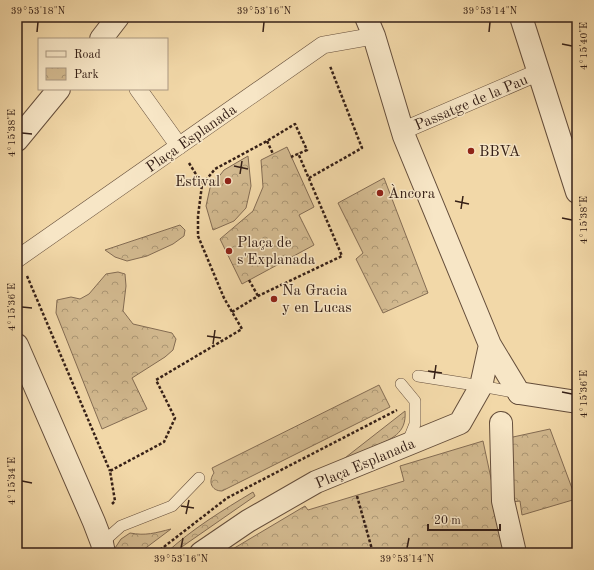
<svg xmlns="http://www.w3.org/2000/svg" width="594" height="570" font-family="'Old Standard TT',serif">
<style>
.park{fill:url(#park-crowns);stroke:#846c53}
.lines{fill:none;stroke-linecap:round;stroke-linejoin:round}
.service-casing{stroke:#654e3b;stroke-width:12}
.pedestrian-casing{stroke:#654e3b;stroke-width:18}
.minor-casing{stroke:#654e3b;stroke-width:24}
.tertiary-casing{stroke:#654e3b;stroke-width:24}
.path{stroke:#362017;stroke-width:2.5;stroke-dasharray:3 2;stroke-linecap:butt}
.service{stroke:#f7e6c6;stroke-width:11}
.pedestrian{stroke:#f7e6c6;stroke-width:17}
.minor{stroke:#f7e6c6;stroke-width:22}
.tertiary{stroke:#f7e6c6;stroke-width:22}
.ticks{fill:none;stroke:#362017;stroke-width:1.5}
.poi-dot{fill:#8f2418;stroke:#f7e6c6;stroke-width:1.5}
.labels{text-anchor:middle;stroke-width:3;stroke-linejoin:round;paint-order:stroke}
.street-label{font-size:15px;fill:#362017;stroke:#f7e6c6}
.poi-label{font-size:15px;fill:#362017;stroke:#f7e6c6;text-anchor:start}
.neatline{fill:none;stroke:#362017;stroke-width:1.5}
.ticks-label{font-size:10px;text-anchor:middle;fill:#362017}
</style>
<defs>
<pattern id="park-crowns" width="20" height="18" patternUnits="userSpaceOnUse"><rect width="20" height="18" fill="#d2b98f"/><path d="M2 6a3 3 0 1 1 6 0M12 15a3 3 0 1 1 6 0" fill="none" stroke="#ab9674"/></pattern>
</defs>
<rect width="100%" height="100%" fill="#f2d8a8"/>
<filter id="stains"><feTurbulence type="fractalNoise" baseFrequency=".005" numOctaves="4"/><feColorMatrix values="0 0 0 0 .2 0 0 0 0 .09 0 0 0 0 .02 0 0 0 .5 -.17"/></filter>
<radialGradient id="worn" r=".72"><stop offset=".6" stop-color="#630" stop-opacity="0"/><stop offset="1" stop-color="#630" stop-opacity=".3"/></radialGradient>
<path class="park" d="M 287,147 L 314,207 L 299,215 L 314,245 L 242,284 L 220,239 L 253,211 L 263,187 L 261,160 Z
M 248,156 L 251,186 L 246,208 L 234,221 L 213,230 L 206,206 L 210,188 L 224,170 Z
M 384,178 L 428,293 L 383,313 L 356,259 L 363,253 L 338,203 Z
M 180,225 L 185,230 L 184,236 L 173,244 L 147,256 L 127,261 L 115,257 L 105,250 Z
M 118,272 L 125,274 L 126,286 L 123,311 L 133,324 L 172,333 L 176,339 L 173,350 L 165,357 L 132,378 L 147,409 L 102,429 L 56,313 L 57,300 L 71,297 L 80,299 L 89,294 L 106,274 Z
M 379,385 L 390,407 L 222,491 C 211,491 208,481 214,473 L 212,468 Z
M 405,411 C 407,434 391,439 373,447 C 362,451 352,456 341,461 Z
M 550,429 L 576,499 L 522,515 L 520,501 L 511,502 L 508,442 L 513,437 Z
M 483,441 L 507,553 L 226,553 L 305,506 L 308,510 L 404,481 L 400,466 Z
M 253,492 L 255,496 L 173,553 L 166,553 C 192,529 223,510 253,492 Z
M 171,529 L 139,553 L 116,553 L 115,548 L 121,539 L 130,533 C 146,536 155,533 171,529 Z"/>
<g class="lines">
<defs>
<path id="service" d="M 418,376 L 481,386 L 518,393
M 401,384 L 415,401 L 415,424 L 407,444
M 102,543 L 121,526 L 172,506 L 199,478"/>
<path id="pedestrian" d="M 138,89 L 179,146
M 402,131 L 539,72
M 17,259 L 323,45 L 374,36"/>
<path id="minor" d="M 366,17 L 374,36 L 404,136 L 490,345 L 481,386
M 521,17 L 577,192
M 101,39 L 118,17
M 17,140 L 59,89
M 17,345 L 94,522 L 102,543 L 104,553
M 490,345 L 519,393
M 501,423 L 503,501 L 515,553"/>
<path id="tertiary" d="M 519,393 L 577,402
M 201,553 L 248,521 L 316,482 L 460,423 L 481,386"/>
</defs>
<use href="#service" class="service-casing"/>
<use href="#pedestrian" class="pedestrian-casing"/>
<use href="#minor" class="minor-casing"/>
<use href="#tertiary" class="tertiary-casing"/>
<path class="path" d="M 267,141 L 273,154
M 189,163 L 202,184
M 309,178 L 362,148 L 330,66
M 27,276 L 110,471
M 249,280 L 258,296
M 232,312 L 258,296 L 342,256 L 298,153
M 357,496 L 373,553
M 112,504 L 115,501 L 110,471 L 164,442 L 175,418 L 156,380 L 242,329 L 224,298 L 198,236 L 198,216 L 202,185 L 215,169 L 267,141 L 295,124 L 307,150 L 291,157
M 156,553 L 227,498 L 397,410"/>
<use href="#service" class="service"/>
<use href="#pedestrian" class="pedestrian"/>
<use href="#minor" class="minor"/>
<use href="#tertiary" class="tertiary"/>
</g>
<path class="ticks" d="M 37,32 L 38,22M 263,32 L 264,22M 489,32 L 490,22M 562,44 L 572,46M 22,133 L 32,134M 234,166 L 248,169M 240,174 L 242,161M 455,201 L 469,204M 461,209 L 463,196M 562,218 L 572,220M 22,307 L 32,308M 207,336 L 221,338M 213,344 L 215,330M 428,371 L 442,373M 434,379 L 436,365M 562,392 L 572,394M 22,481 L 32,483M 181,506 L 194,508M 186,514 L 189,500M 181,548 L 183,538M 407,548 L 409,538"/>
<g class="poi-dot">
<circle cx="471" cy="151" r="4"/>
<circle cx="228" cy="181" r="4"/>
<circle cx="380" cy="193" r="4"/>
<circle cx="229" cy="251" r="4"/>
<circle cx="274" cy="299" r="4"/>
</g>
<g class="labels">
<g class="street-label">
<text transform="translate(471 102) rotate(-23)" y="5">Passatge de la Pau</text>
<text transform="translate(191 138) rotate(-35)" y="5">Plaça Esplanada</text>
<text transform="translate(365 463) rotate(-23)" y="5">Plaça Esplanada</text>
</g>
<g class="poi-label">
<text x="479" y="156">BBVA</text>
<text x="220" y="186" text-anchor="end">Estival</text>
<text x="388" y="198">Àncora</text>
<text x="237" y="247">Plaça de<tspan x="237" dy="17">s'Explanada</tspan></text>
<text x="282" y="295">Na Gracia<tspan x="282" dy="17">y en Lucas</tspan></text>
</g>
</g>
<rect width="594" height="570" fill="none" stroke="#f2d8a8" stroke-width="44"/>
<rect x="38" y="38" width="130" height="52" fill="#f7e6c6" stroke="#aa9780"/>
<rect x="46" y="51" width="20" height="6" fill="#f7e6c6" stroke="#aa9780"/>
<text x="74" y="58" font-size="12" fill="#362017">Road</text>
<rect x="46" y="68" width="20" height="12" fill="url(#park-crowns)" stroke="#aa9780"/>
<text x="74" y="78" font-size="12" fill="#362017">Park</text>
<path d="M428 524v6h72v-6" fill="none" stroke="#362017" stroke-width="2"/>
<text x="434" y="524" font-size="12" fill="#362017" stroke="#f7e6c6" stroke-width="3" paint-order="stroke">20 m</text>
<rect x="22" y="22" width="550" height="526" class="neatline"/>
<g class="ticks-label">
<text x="38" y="14">39°53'18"N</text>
<text x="264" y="14">39°53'16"N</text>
<text x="490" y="14">39°53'14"N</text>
<text transform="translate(583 46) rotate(-90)" y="4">4°15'40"E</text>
<text transform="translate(11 133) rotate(-90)" y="4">4°15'38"E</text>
<text transform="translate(583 220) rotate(-90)" y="4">4°15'38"E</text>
<text transform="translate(11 307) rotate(-90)" y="4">4°15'36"E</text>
<text transform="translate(583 394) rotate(-90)" y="4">4°15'36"E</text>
<text transform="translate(11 481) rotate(-90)" y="4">4°15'34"E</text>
<text x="181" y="562">39°53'16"N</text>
<text x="407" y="562">39°53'14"N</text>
</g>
<rect width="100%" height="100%" filter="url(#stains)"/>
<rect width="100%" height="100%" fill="url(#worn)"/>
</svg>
